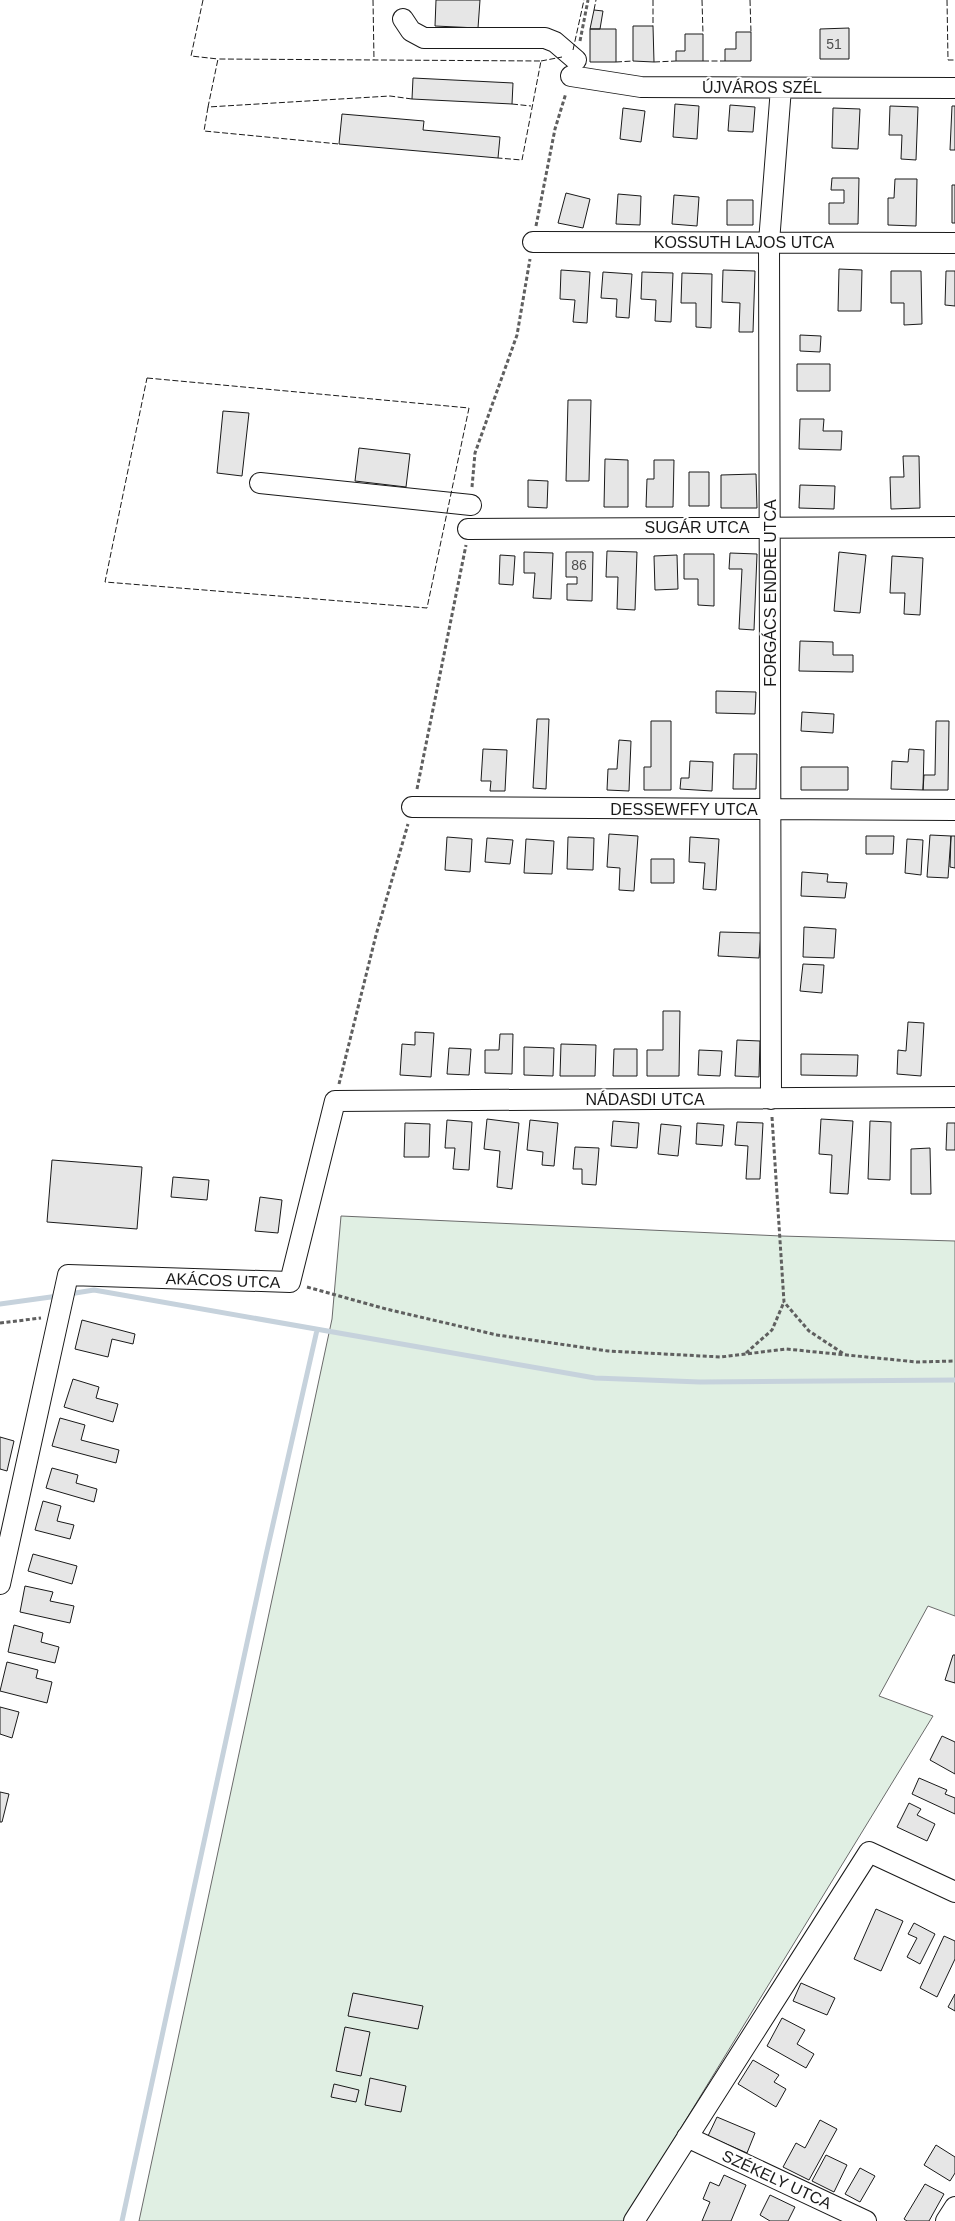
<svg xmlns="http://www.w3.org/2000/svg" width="955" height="2221" font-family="Helvetica,sans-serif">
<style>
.green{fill:#e0efe3;stroke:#6a6a6a}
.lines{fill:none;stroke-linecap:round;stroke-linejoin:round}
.stream{stroke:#c6d2dc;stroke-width:5}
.building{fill:#e6e6e6;stroke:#1a1a1a}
.minor-casing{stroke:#1a1a1a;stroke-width:22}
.path{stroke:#5f5f5f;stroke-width:3;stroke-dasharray:4 2.5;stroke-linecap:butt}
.minor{stroke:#fff;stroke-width:20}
.fence{stroke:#1a1a1a;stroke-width:1;stroke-dasharray:6 2.5;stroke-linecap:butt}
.labels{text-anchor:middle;stroke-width:4;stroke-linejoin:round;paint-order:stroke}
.number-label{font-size:14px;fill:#4d4d4d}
.street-label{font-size:16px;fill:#1a1a1a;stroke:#fff}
</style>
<rect width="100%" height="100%" fill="#fff"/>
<path class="green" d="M 341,1216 L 781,1236 L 955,1241 L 955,1616 L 928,1606 L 879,1696 L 933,1716 L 624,2221 L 139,2221 L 332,1319 Z"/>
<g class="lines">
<path class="stream" d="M 69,1294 L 94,1290 L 595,1378 L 700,1382 L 955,1380
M 0,1304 L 58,1296
M 122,2221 L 266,1555 L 317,1330"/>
</g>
<path class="building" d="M 436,0 L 480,0 L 478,28 L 435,26 Z
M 594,10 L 603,11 L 600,29 L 590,29 Z
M 633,26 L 653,26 L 654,62 L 633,61 Z
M 849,28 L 849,59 L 820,59 L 820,29 Z
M 590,29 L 616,29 L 616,62 L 590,62 Z
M 736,32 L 751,32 L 751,61 L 725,61 L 725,49 L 736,49 Z
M 685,34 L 703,34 L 703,61 L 676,61 L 676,51 L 685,51 Z
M 413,78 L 513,83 L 512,104 L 412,99 Z
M 675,104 L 699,106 L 697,139 L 673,137 Z
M 730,105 L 755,107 L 753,132 L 728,131 Z
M 890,106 L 918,107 L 916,160 L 901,159 L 902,135 L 889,135 Z
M 952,106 L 955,106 L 955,150 L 950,150 Z
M 623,108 L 645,111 L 641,142 L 620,139 Z
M 833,108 L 860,109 L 858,149 L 832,148 Z
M 342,114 L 424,121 L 423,130 L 500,137 L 498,158 L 339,144 Z
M 832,178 L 859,178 L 858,224 L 829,224 L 829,203 L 844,203 L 844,190 L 831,190 Z
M 895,179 L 917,179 L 916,226 L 888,225 L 888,198 L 894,198 Z
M 952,185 L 955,185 L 955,223 L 952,223 Z
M 566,193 L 590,199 L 583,228 L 558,223 Z
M 618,194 L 641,196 L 640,225 L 616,224 Z
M 674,195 L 699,197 L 697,226 L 672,224 Z
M 727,200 L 753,200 L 753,225 L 727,225 Z
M 839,269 L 862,270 L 861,311 L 838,311 Z
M 561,270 L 590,272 L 587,323 L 573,322 L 575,300 L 560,299 Z
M 723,270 L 755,271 L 753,332 L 739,332 L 740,303 L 722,302 Z
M 891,271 L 921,271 L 922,324 L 904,325 L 904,303 L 891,303 Z
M 946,271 L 955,271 L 955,306 L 945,305 Z
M 603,272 L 632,274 L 629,318 L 616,317 L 617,299 L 601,298 Z
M 642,272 L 673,273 L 671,322 L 655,321 L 656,300 L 641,299 Z
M 682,273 L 712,274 L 711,328 L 696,327 L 696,303 L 681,303 Z
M 800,335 L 821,336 L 820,352 L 800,351 Z
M 797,364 L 830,364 L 830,391 L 797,391 Z
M 568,400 L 591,400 L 589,481 L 566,481 Z
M 223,411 L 249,413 L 242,476 L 217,473 Z
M 800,419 L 824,419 L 823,431 L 842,431 L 841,450 L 799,449 Z
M 359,448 L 410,454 L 406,487 L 355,481 Z
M 903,456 L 919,456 L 920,508 L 891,509 L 890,477 L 904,477 Z
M 605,459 L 628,460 L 628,507 L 604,507 Z
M 654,460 L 674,460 L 673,507 L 646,507 L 647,479 L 654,479 Z
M 689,472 L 709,472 L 709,506 L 689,506 Z
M 756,474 L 757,508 L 721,508 L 721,475 Z
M 528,480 L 548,481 L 547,508 L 528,507 Z
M 800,485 L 835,486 L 834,509 L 799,508 Z
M 607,551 L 637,552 L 635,610 L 617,609 L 618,577 L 606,577 Z
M 524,552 L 553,553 L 551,599 L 533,598 L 535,573 L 524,573 Z
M 566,552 L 593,552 L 592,601 L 567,600 L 567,584 L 577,584 L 577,577 L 566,577 Z
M 839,552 L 866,555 L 860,613 L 834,611 Z
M 730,553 L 757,554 L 754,630 L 739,629 L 742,569 L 729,569 Z
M 684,554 L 714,554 L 714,606 L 698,605 L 698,579 L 684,579 Z
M 500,555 L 515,556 L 513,585 L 499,584 Z
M 677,555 L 678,589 L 655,590 L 654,556 Z
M 892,556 L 923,558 L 920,615 L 904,614 L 905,593 L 890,593 Z
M 800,641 L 833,642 L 833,655 L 853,655 L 853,672 L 799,671 Z
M 716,691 L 756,692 L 755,714 L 716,713 Z
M 802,712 L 834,714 L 833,733 L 801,731 Z
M 537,719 L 549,719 L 546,789 L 533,788 Z
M 651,721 L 671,721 L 671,790 L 644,790 L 644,767 L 651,767 Z
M 936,721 L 949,721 L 948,790 L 923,790 L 924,775 L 935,775 Z
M 619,740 L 631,741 L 629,791 L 607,790 L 608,769 L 617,769 Z
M 483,749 L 507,750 L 505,791 L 490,791 L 491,781 L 481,781 Z
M 909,749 L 924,750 L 923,790 L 891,789 L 892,761 L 908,762 Z
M 734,754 L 757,754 L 756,789 L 733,789 Z
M 690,761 L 713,762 L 712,791 L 680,789 L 681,778 L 689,778 Z
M 801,767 L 848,767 L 848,790 L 801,790 Z
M 609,834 L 638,836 L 634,891 L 619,890 L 620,868 L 607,867 Z
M 930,835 L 951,836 L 948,878 L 927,877 Z
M 866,836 L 894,836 L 893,854 L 866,854 Z
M 951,836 L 955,836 L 955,868 L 950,867 Z
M 447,837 L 472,839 L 470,872 L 445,870 Z
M 568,837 L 594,838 L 593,870 L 567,869 Z
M 690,837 L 719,839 L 716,890 L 703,889 L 705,863 L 689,862 Z
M 487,838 L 513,840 L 510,864 L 485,862 Z
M 526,839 L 554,841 L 552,874 L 524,873 Z
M 907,839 L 923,840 L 921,875 L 905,873 Z
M 651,859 L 674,859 L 674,883 L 651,883 Z
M 802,872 L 828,874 L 827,882 L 847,883 L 845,898 L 801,896 Z
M 804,927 L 836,929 L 834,958 L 803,957 Z
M 720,932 L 761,933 L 759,958 L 718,956 Z
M 803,964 L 824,965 L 822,993 L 800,991 Z
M 663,1011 L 680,1011 L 679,1076 L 647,1076 L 647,1050 L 663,1050 Z
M 908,1022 L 924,1023 L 921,1076 L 897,1074 L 898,1050 L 906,1051 Z
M 415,1032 L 434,1033 L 431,1077 L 400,1075 L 402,1044 L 415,1045 Z
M 500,1034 L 513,1034 L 512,1074 L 485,1073 L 485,1050 L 499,1050 Z
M 737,1040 L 760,1041 L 759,1077 L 735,1076 Z
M 561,1044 L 596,1045 L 595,1076 L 560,1076 Z
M 524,1047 L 554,1048 L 553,1076 L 524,1075 Z
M 449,1048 L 471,1049 L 469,1075 L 447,1074 Z
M 614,1049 L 637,1049 L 637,1076 L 613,1076 Z
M 699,1050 L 722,1051 L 720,1076 L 698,1075 Z
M 801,1054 L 858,1055 L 857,1076 L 801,1075 Z
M 487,1119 L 519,1123 L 512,1189 L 497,1187 L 500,1151 L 484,1149 Z
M 821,1119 L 853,1121 L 848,1194 L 830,1193 L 832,1155 L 819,1154 Z
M 447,1120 L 472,1122 L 469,1170 L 453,1169 L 455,1148 L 445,1148 Z
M 530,1120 L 558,1123 L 554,1166 L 542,1165 L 543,1152 L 527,1150 Z
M 613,1121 L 639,1123 L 637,1148 L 611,1146 Z
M 870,1121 L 891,1122 L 890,1180 L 868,1179 Z
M 737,1122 L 763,1123 L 760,1179 L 746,1179 L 748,1146 L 735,1145 Z
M 405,1123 L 430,1124 L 429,1157 L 404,1157 Z
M 697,1123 L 724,1125 L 722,1146 L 696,1144 Z
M 947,1123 L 955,1123 L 955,1150 L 946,1150 Z
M 661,1124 L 681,1126 L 678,1156 L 658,1154 Z
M 575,1147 L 599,1148 L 596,1185 L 582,1184 L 582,1169 L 573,1169 Z
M 930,1148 L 931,1194 L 911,1194 L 911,1149 Z
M 52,1160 L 142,1167 L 137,1229 L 47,1222 Z
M 173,1177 L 209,1180 L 207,1200 L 171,1197 Z
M 260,1197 L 282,1200 L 278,1233 L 255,1231 Z
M 82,1320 L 135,1334 L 133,1344 L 112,1339 L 108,1357 L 75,1349 Z
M 73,1379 L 99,1387 L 96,1398 L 118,1404 L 113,1422 L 64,1407 Z
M 60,1418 L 85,1425 L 81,1440 L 119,1450 L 116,1463 L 52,1446 Z
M 0,1437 L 14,1441 L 7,1471 L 0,1469 Z
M 52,1468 L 78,1475 L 76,1483 L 97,1489 L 94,1502 L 46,1488 Z
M 43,1501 L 61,1506 L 57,1521 L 74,1525 L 70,1539 L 35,1530 Z
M 33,1554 L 77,1566 L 72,1584 L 28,1571 Z
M 25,1586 L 53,1592 L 50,1601 L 74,1606 L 70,1623 L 20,1612 Z
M 14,1625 L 43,1633 L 41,1642 L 59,1647 L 55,1663 L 8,1652 Z
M 953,1655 L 955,1655 L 955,1683 L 945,1680 Z
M 7,1662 L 38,1670 L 36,1678 L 52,1682 L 47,1703 L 0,1691 Z
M 0,1707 L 19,1712 L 12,1738 L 0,1734 Z
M 942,1736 L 955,1742 L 955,1774 L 930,1760 Z
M 919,1778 L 947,1790 L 945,1794 L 955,1798 L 955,1814 L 912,1794 Z
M 0,1792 L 9,1794 L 2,1822 L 0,1822 Z
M 909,1803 L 921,1809 L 917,1815 L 935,1824 L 927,1841 L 897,1827 Z
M 876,1909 L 903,1921 L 881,1971 L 854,1959 Z
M 914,1923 L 935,1934 L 920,1964 L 907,1957 L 917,1938 L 908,1934 Z
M 944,1936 L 955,1941 L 955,1959 L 937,1997 L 920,1988 Z
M 801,1983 L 835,1998 L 827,2015 L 793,2001 Z
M 353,1993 L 423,2006 L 418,2029 L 348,2016 Z
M 955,1994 L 955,2011 L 948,2007 Z
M 782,2018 L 805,2030 L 797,2044 L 814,2054 L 806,2068 L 767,2046 Z
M 345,2027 L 370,2032 L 361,2076 L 336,2071 Z
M 753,2060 L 779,2075 L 774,2082 L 786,2089 L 776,2107 L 738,2084 Z
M 370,2078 L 406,2086 L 401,2112 L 365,2105 Z
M 334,2084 L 359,2090 L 356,2102 L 331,2097 Z
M 717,2117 L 755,2133 L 747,2153 L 708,2136 Z
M 820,2120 L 837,2129 L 809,2180 L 783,2167 L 796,2143 L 805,2148 Z
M 936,2145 L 955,2157 L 955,2173 L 950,2181 L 924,2165 Z
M 826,2155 L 847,2165 L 834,2192 L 812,2181 Z
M 860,2168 L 875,2176 L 860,2202 L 845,2194 Z
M 724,2175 L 746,2185 L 731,2221 L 702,2221 L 710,2202 L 703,2199 L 710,2182 L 719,2186 Z
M 925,2184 L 944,2194 L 929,2221 L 907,2221 L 904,2219 Z
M 770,2195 L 795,2207 L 788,2221 L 770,2221 L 760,2215 Z"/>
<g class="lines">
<defs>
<path id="minor" d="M 403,19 L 411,31 L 424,38 L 545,38 L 555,42 L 576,60
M 571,76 L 641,87 L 955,88
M 533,242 L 955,243
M 260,483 L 471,505
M 468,529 L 955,527
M 412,807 L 955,810
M 771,1099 L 769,242 L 781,88
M 0,1584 L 68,1275 L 290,1282 L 335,1101 L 955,1097
M 687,2137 L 866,2221
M 634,2221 L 869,1852 L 955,1892
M 946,2221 L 955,2207"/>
</defs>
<use href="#minor" class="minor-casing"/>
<path class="path" d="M 580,41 L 588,0
M 536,226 L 555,129 L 566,93
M 472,487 L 475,453 L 517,335 L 530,259
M 417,789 L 466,545
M 339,1084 L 376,935 L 408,824
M 772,1117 L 784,1302 L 809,1331 L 844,1354
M 307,1287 L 386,1309 L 497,1335 L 608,1351 L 721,1357 L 786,1349 L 917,1362 L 955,1361
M 0,1323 L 41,1318
M 746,1353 L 772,1330 L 784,1302"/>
<use href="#minor" class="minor"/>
<path class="fence" d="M 203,0 L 191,56 L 218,59
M 373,0 L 374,60
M 653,0 L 653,26
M 702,0 L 703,34
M 750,0 L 751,32
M 947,0 L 948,60 L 955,60
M 594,10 L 596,0
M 573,50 L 584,0
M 541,61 L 562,57
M 703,61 L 725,61
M 616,62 L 633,61
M 654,62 L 676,61
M 412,99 L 390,96 L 208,107 L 218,59 L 541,61 L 522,160 L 498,158
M 512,104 L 531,106
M 208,107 L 204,131 L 339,144
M 147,378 L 469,408 L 427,608 L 105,582 Z"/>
</g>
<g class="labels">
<g class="number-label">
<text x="834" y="49">51</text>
<text x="579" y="570">86</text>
</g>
<g class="street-label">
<text x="762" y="93">ÚJVÁROS SZÉL</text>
<text x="744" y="248">KOSSUTH LAJOS UTCA</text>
<text x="697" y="533">SUGÁR UTCA</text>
<text transform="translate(770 593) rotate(-90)" y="6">FORGÁCS ENDRE UTCA</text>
<text x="684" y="815">DESSEWFFY UTCA</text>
<text x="645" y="1105">NÁDASDI UTCA</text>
<text transform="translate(223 1280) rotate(2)" y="6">AKÁCOS UTCA</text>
<text transform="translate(777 2179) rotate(25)" y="6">SZÉKELY UTCA</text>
</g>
</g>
</svg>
